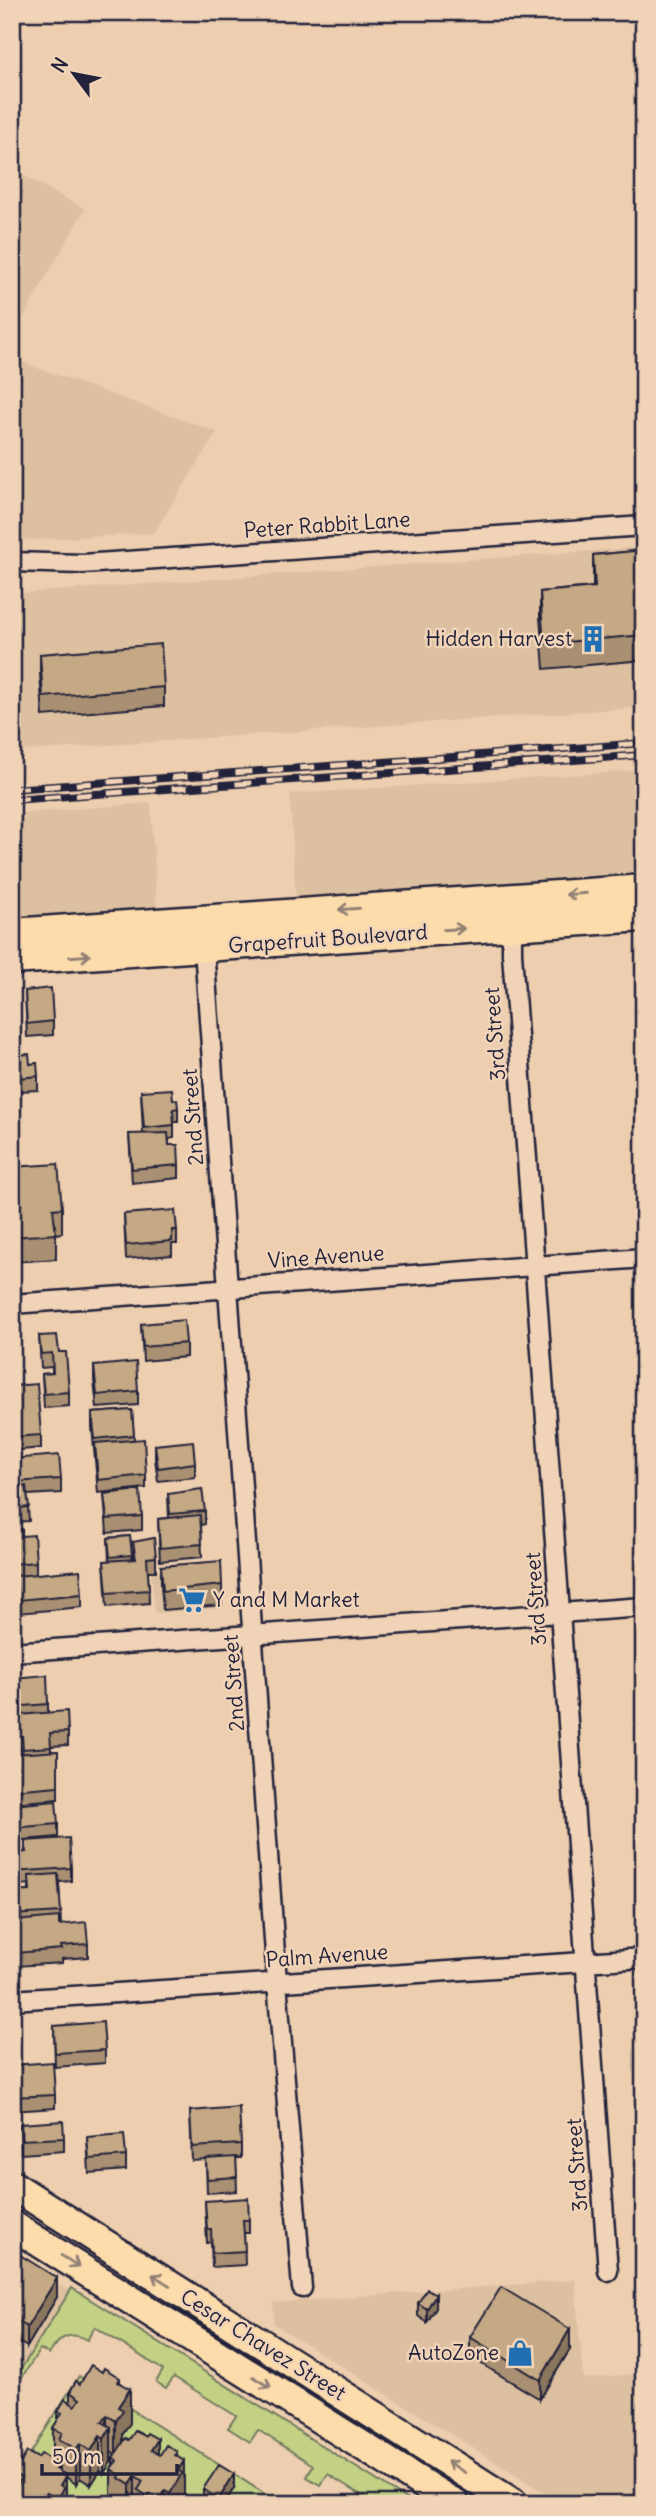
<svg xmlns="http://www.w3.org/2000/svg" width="656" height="2516" font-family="Delius,sans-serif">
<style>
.built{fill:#ddc0a0}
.green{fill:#c3d185;stroke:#727a60;stroke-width:2}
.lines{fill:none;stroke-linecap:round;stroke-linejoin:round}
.street-casing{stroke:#22223b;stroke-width:23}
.primary-casing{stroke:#22223b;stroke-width:33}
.street{stroke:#f1d3b7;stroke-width:18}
.primary{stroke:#fddcac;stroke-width:28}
.rail-casing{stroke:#22223b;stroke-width:8}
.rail{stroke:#f1d3b7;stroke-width:5;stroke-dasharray:16;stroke-linecap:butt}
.wall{fill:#a99072;stroke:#22223b;stroke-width:2}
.shaded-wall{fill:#8a765c;stroke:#22223b;stroke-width:2}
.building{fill:#c5a884;stroke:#22223b;stroke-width:2}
.oneway{stroke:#907f74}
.labels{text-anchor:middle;stroke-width:5;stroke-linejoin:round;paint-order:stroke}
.street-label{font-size:21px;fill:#22223b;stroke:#f1d3b7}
.poi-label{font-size:21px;fill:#22223b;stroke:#f1d3b7;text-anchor:end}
</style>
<rect width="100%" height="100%" fill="#edceaf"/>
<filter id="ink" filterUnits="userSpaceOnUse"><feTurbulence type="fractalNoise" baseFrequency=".0143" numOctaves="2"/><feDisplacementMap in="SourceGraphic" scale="14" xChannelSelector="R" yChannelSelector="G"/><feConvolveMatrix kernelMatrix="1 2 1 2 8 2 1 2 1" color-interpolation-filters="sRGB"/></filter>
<g filter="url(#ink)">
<path class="built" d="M 12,169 L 85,209 L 12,337 Z
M 12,359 L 217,432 L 154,533 L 32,540 L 12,537 Z
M 644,547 L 644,707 L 12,752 L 12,594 Z
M 644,770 L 644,880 L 296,903 L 290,794 Z
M 151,803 L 157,913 L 12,922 L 12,814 Z
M 220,1565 L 223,1608 L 155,1613 L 151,1571 Z
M 12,2256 L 69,2291 L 12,2384 Z
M 575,2280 L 583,2379 L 644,2373 L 644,2504 L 563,2504 L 274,2324 L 273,2303 Z"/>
<path class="green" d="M 72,2288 L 414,2504 L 375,2504 L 328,2474 L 320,2485 L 307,2477 L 313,2465 L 258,2430 L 250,2442 L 228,2428 L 236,2416 L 174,2377 L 166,2388 L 156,2382 L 163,2370 L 95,2327 L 87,2340 C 68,2329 59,2339 49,2354 L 40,2349 L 12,2393 L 12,2383 Z
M 79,2376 L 281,2504 L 12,2504 L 12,2483 Z"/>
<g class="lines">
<defs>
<path id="street" d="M 12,562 L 82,564 L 644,526
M 512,925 L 512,953 L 608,2271
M 204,948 L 277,1982 L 302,2288
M 12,1304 L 644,1258
M 12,1652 L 644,1607
M 12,2000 L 644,1958"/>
<path id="primary" d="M 12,933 L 644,889
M 12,960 L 644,917
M 12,2185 L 514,2504
M 12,2225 L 455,2504"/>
</defs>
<use href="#street" class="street-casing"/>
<use href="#primary" class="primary-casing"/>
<use href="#street" class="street"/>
<use href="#primary" class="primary"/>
<defs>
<path id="rail" d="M 12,789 L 644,743
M 12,800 L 644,755"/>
</defs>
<use href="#rail" class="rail-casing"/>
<use href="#rail" class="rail"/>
</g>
<path class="wall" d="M 644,550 L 644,660 L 544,669 L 540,617 L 540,592 L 593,587 L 593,555 Z
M 40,654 L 164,687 L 164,706 L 43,716 L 40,674 Z
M 25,991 L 53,1021 L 53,1035 L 27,1037 Z
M 17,1055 L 30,1064 L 38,1076 L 38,1090 L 19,1091 L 19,1095 L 18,1095 L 20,1141 L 12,1141 L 12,1058 L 13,1070 L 17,1069 Z
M 141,1091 L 173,1100 L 178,1108 L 178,1122 L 174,1122 L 174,1138 L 169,1139 L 169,1145 L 179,1165 L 179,1178 L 132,1183 L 129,1134 L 143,1134 Z
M 12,1149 L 21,1166 L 62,1208 L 62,1233 L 56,1234 L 56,1259 L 12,1262 Z
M 124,1214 L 177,1230 L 177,1244 L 172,1244 L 172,1255 L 126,1259 Z
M 141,1324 L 186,1343 L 186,1357 L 143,1361 Z
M 39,1336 L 59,1352 L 69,1392 L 69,1406 L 44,1408 L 42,1374 L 52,1373 L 52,1367 L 41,1368 Z
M 94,1366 L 138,1391 L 138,1405 L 97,1408 L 94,1380 Z
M 12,1386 L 41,1435 L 41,1448 L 12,1451 Z
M 132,1410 L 134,1440 L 146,1475 L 146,1488 L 98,1493 L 92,1427 L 92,1413 Z
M 155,1445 L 195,1463 L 195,1477 L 158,1481 L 155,1459 Z
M 12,1459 L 61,1479 L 61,1493 L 27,1495 L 29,1521 L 12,1522 Z
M 104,1494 L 142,1516 L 142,1530 L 107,1533 Z
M 168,1494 L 205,1511 L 205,1524 L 201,1525 L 202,1557 L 160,1561 L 158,1519 L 169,1518 Z
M 12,1530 L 22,1536 L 36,1562 L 36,1574 L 82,1594 L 82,1607 L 18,1613 L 16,1577 L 12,1578 Z
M 130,1536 L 132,1559 L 134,1559 L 133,1542 L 156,1557 L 156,1571 L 148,1571 L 149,1603 L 107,1607 L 104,1561 L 109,1561 L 108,1538 Z
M 161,1566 L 222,1585 L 222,1605 L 163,1610 L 161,1585 Z
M 12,1678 L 48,1704 L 48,1713 L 68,1732 L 68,1745 L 51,1746 L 51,1751 L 58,1751 L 58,1799 L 12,1803 L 12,1769 L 16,1769 L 16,1754 L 23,1754 L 22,1749 L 12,1750 Z
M 12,1805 L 58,1824 L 58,1837 L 12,1841 Z
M 25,1841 L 71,1868 L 71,1881 L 59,1882 L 61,1925 L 88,1944 L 88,1957 L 62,1959 L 62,1963 L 16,1966 L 14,1929 L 12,1929 L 12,1892 L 29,1891 L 29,1884 L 12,1886 L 12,1853 L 25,1852 Z
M 54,2026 L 105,2050 L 105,2063 L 55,2067 Z
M 12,2065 L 55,2095 L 55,2108 L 12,2111 Z
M 190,2111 L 241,2144 L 241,2158 L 236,2158 L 237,2191 L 207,2193 L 206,2160 L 192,2161 Z
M 20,2124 L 64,2138 L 64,2151 L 21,2154 Z
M 87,2137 L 126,2156 L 126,2170 L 89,2173 Z
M 205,2201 L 249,2220 L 249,2233 L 244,2233 L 245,2265 L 212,2267 L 211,2242 L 207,2243 Z
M 12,2250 L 57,2297 L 27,2347 L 12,2338 Z
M 418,2303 L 436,2308 L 427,2322 L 418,2316 Z
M 470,2337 L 570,2349 L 540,2399 L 470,2357 Z
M 120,2383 L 130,2423 L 123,2434 L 123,2443 L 160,2455 L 177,2457 L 184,2495 L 182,2498 L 182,2504 L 111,2504 L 111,2469 L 113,2466 L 113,2458 L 115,2455 L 111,2452 L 111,2462 L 104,2473 L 100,2471 L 91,2485 L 80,2478 L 76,2484 L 66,2477 L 66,2504 L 12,2504 L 12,2469 L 21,2462 L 38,2458 L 53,2462 L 53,2428 L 58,2420 L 58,2411 L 70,2402 L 70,2392 L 80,2384 Z
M 234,2488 L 224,2504 L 206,2504 L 203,2502 L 203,2489 Z"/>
<path class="shaded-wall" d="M 57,2278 L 57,2297 L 27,2347 L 27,2327 Z
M 436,2294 L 436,2308 L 427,2322 L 427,2309 Z
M 570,2329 L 570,2349 L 540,2399 L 540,2380 Z
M 120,2378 L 120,2404 L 130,2389 L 130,2423 L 123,2434 L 123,2444 L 116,2455 L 116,2421 L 118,2382 Z
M 107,2415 L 107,2435 L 111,2427 L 111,2462 L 104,2473 L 104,2439 L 102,2422 Z
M 100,2436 L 100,2471 L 91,2485 L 91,2451 Z
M 158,2439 L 158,2474 L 151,2450 Z
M 80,2444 L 80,2478 L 76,2484 L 76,2449 Z
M 177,2452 L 177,2482 L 178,2470 L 184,2461 L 184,2495 L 182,2498 L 182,2504 L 170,2504 L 170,2494 L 175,2455 Z
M 59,2465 L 59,2498 L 60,2485 L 66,2475 L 66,2504 L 57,2504 L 56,2469 Z
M 234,2474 L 234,2488 L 224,2504 L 219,2504 L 219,2499 Z
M 135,2476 L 135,2504 L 130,2504 L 130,2485 Z
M 165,2491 L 165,2504 L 160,2504 L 160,2500 Z"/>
<path class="building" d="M 644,550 L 644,635 L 544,644 L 540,592 L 595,587 L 593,555 Z
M 161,644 L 164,687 L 43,697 L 40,654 Z
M 51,988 L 53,1021 L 27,1024 L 25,991 Z
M 29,1054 L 30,1064 L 37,1063 L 38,1076 L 19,1078 L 19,1081 L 12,1082 L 12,1058 L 13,1070 L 18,1069 L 17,1055 Z
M 172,1089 L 173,1100 L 177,1100 L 178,1108 L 173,1109 L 174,1125 L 144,1128 L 141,1091 Z
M 12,1092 L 18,1092 L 20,1127 L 12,1128 Z
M 168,1133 L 169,1145 L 178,1145 L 179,1165 L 132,1169 L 129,1134 Z
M 20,1148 L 21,1166 L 12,1167 L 12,1149 Z
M 58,1164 L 62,1208 L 53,1209 L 56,1234 L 12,1237 L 12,1167 Z
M 175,1210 L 177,1230 L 172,1230 L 172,1241 L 126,1245 L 124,1214 Z
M 184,1320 L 186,1343 L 143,1347 L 141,1324 Z
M 57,1335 L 59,1352 L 66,1352 L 69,1392 L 44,1394 L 42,1374 L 53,1373 L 52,1353 L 41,1354 L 39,1336 Z
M 136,1362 L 138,1391 L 97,1395 L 94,1366 Z
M 37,1384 L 41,1435 L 12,1437 L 12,1386 Z
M 132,1410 L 134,1435 L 95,1439 L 92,1413 Z
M 144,1439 L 146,1475 L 98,1480 L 95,1443 Z
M 193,1441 L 195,1463 L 158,1468 L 155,1445 Z
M 59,1455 L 61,1479 L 13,1482 L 12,1459 Z
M 26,1486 L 29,1507 L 12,1509 L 12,1487 Z
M 202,1489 L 205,1511 L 170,1514 L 168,1494 Z
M 140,1490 L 142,1516 L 107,1519 L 104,1494 Z
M 200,1515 L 202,1544 L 160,1548 L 158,1519 Z
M 22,1529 L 22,1536 L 34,1535 L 36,1562 L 12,1564 L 12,1530 Z
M 130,1536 L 132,1555 L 110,1557 L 108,1538 Z
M 154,1538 L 156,1557 L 147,1558 L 149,1590 L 107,1593 L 104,1561 L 136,1559 L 133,1542 Z
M 221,1561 L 222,1585 L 163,1591 L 161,1566 Z
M 80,1570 L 82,1594 L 18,1600 L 16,1576 Z
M 47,1675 L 48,1704 L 12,1707 L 12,1678 Z
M 67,1711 L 68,1732 L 50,1733 L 51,1747 L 23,1749 L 22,1736 L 12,1736 L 12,1718 L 19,1718 L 19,1715 Z
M 58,1751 L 58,1786 L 12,1790 L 12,1769 L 17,1768 L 16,1754 Z
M 56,1801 L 58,1824 L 12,1828 L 12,1805 Z
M 69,1838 L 71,1868 L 12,1872 L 12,1853 L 26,1852 L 25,1841 Z
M 58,1874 L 61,1912 L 12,1915 L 12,1892 L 30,1891 L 29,1876 Z
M 59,1917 L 59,1925 L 86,1922 L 88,1944 L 61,1946 L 62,1949 L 16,1953 L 14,1921 Z
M 103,2022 L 105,2050 L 55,2053 L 54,2026 Z
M 53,2062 L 55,2095 L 12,2097 L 12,2065 Z
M 239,2107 L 241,2144 L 192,2147 L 190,2111 Z
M 63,2121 L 64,2138 L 21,2140 L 20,2124 Z
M 124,2134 L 126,2156 L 89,2159 L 87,2137 Z
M 236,2157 L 237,2177 L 207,2179 L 206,2159 Z
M 248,2198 L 249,2220 L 243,2220 L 245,2251 L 212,2253 L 211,2229 L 207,2229 L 205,2201 Z
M 12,2250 L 57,2278 L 27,2327 L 12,2318 Z
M 501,2287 L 570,2329 L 540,2380 L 470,2337 Z
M 427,2289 L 436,2294 L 427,2309 L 418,2303 Z
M 91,2365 L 102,2372 L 104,2368 L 120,2378 L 118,2382 L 130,2389 L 118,2407 L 123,2410 L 116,2421 L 107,2415 L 102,2422 L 111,2427 L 104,2439 L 100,2436 L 91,2451 L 80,2444 L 76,2449 L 59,2439 L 62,2433 L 53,2428 L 62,2413 L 58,2411 L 65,2399 L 75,2406 L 80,2399 L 70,2392 L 76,2381 L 80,2384 Z
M 135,2431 L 145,2436 L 147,2433 L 158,2439 L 151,2450 L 160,2455 L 166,2445 L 177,2452 L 175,2455 L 184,2461 L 178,2470 L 182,2473 L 170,2494 L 165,2491 L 160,2500 L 151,2494 L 149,2497 L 138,2490 L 143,2481 L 135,2476 L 130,2485 L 119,2478 L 120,2475 L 111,2469 L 117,2461 L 113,2458 L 126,2438 L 129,2440 Z
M 27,2452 L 38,2458 L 41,2454 L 59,2465 L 56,2469 L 66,2475 L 60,2485 L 64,2488 L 57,2500 L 47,2493 L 43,2500 L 48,2504 L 12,2504 L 12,2482 L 17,2485 L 21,2478 L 12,2472 L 12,2469 L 18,2460 L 21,2462 Z
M 219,2465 L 234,2474 L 219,2499 L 203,2489 Z"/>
<defs><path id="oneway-shaft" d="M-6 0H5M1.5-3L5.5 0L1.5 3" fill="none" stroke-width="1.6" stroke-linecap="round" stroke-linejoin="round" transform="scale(1.75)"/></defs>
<g class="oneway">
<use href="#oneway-shaft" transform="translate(576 894) rotate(176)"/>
<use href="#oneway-shaft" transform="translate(349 909) rotate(176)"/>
<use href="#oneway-shaft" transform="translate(454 929) rotate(-4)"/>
<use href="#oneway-shaft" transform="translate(80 956) rotate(-4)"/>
<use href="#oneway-shaft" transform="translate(70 2261) rotate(32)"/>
<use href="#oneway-shaft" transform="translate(161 2280) rotate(-148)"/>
<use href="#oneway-shaft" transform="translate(262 2382) rotate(32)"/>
<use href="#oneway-shaft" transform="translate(456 2467) rotate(-148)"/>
</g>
</g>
<defs>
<symbol id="building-bare" viewBox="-9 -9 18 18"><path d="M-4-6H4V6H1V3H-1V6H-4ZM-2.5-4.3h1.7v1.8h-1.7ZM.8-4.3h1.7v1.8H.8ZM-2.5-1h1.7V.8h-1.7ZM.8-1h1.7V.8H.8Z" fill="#1f6fb2" stroke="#f1d3b7" stroke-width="2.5" paint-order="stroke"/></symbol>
<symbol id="supermarket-bare" viewBox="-9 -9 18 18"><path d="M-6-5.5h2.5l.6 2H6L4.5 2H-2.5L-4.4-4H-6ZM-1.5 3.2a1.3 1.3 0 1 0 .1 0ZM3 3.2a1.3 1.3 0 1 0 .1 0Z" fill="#1f6fb2" stroke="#f1d3b7" stroke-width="2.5" paint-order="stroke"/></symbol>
<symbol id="shop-bare" viewBox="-9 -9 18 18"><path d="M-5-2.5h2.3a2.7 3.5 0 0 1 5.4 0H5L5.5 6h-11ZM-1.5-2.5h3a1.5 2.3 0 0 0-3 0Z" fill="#1f6fb2" stroke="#f1d3b7" stroke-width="2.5" paint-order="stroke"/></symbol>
</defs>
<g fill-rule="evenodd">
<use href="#building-bare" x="574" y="620" width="38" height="38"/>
<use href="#supermarket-bare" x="173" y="1581" width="38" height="38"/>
<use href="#shop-bare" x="501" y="2334" width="38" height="38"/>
</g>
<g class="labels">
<g class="street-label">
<text transform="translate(327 525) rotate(-4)" y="7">Peter Rabbit Lane</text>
<text transform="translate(328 939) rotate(-4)" y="7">Grapefruit Boulevard</text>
<text transform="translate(495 1034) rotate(-94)" y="7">3rd Street</text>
<text transform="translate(193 1117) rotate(-94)" y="7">2nd Street</text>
<text transform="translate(326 1257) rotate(-4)" y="7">Vine Avenue</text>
<text transform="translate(536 1599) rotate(-94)" y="7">3rd Street</text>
<text transform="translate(234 1683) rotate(-94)" y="7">2nd Street</text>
<text transform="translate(327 1956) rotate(-4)" y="7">Palm Avenue</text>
<text transform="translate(577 2165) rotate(-94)" y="7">3rd Street</text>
<text transform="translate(263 2345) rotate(32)" y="7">Cesar Chavez Street</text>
</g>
<g class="poi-label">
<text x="572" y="646">Hidden Harvest</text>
<text x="213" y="1607" text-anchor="start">Y and M Market</text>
<text x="499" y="2360">AutoZone</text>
</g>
</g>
<rect width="656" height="2516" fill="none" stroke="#f1d3b7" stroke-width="42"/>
<rect x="21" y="21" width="614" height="2474" fill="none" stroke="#22223b" stroke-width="2.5" filter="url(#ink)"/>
<g transform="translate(74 74) rotate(302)" stroke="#f1d3b7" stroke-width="5" paint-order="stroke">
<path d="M0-5L12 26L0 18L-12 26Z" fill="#22223b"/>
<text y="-10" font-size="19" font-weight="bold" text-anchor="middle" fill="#22223b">N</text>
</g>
<path d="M42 2464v10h135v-10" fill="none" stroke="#22223b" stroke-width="3.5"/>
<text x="52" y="2464" font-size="21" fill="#22223b" stroke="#f1d3b7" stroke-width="5" paint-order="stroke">50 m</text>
</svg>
